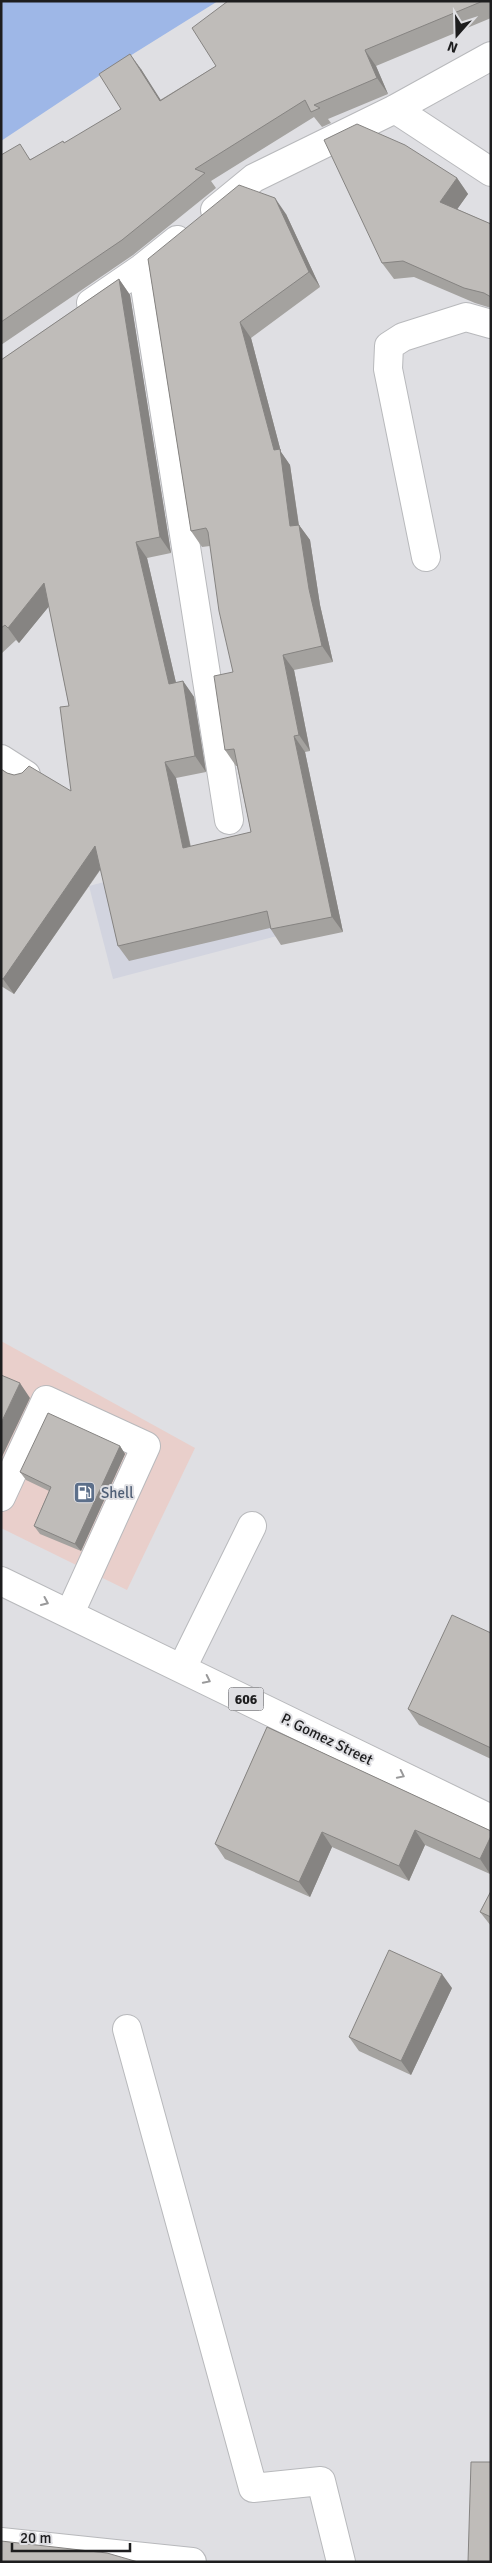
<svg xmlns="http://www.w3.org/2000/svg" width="492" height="2563" font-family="Signika,sans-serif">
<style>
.commercial{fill:#e9cfcb}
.built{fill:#d2d4df}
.water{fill:#9eb7e7}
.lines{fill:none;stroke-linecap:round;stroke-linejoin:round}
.minor-casing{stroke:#b8b9bc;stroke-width:30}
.major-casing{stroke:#b8b9bc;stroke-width:30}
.minor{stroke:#fff;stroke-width:28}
.major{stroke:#fff;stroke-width:28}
.wall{fill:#a4a29f}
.shaded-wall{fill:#868482}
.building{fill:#bfbcb9;stroke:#868482}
.oneway{stroke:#99999a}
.labels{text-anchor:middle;stroke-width:4;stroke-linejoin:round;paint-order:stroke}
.shield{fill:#dfdfe3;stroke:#575759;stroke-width:1}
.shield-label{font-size:14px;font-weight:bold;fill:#1d1d1e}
.service-label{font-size:15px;fill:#4e5e75;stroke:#dfdfe3;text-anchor:start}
.street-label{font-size:15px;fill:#1d1d1e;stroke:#dfdfe3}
</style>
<rect width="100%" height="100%" fill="#dfdfe3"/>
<path class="commercial" d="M 1,1341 L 195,1448 L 127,1590 L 1,1528 Z"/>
<path class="built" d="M 251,843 L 277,936 L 113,979 L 89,886 Z"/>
<path class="water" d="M 1,1 L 218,1 L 117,64 L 1,141 Z"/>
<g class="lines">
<defs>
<path id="minor" d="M 395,109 L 491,172
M 215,210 L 254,178 L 395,109 L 491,56
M 142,268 L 229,820
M 91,303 L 142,268 L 177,240
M 426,557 L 388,369 L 389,346 L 403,337 L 466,317 L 491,324
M 1,759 L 26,775
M 1,1497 L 46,1400 L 146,1446 L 70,1613
M 182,1668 L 252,1526
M 127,2029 L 253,2488 L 321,2481 L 341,2562
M 1,2542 L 192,2562"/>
<path id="major" d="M 1,1581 L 491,1819"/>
</defs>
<use href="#minor" class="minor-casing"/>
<use href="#major" class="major-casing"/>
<use href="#minor" class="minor"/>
<use href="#major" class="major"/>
</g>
<path class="wall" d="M 228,1 L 491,1 L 491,18 L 376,66 L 388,94 L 328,119 L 331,123 L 322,127 L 314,117 L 211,181 L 216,188 L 133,255 L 1,345 L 1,155 L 31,159 L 65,143 L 121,109 L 141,69 L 160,100 L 216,66 Z
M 457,178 L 468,194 L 457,209 L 491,224 L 491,308 L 475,303 L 414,277 L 394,279 L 382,263 Z
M 286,214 L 320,287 L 251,338 L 281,452 L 290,465 L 299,525 L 310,540 L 320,605 L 333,662 L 294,670 L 310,751 L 305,752 L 343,932 L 281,945 L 270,928 L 129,961 L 118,946 L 101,869 L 14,994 L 1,986 L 1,769 L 7,773 L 71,791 L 69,706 L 49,606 L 19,643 L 16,640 L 1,654 L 1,360 L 119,279 L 130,295 L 171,553 L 147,558 L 176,683 L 183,681 L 194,697 L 206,772 L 176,778 L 191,847 L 251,832 L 237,766 L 236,766 L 225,750 L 233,672 L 210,546 L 202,547 L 191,531 L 148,259 Z
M 120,1446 L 125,1454 L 81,1551 L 40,1534 L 34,1526 L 49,1491 L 26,1480 L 20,1472 Z
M 491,1633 L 491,1759 L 419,1725 L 408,1709 Z
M 267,1727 L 491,1831 L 490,1874 L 425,1845 L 409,1881 L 332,1847 L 310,1897 L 225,1859 L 215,1844 Z
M 491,1891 L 491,1926 L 480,1912 Z
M 452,1988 L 411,2075 L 359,2051 L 349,2037 Z"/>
<path class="shaded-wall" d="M 365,50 L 376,66 L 388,94 L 377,78 Z
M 130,54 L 141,69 L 171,116 L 160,101 Z
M 457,178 L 468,194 L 451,218 L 440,202 Z
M 275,198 L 286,214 L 320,287 L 309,272 Z
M 119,279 L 130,295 L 171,553 L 160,537 Z
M 240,322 L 251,338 L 281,452 L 290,465 L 301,541 L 290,526 L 274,450 Z
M 299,525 L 310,540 L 320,605 L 333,662 L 322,646 L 309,589 Z
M 136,542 L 147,558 L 180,700 L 169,684 Z
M 44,583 L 55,599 L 19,643 L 8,628 Z
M 283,655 L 294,670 L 310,751 L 299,735 Z
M 183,681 L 194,697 L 206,772 L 195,756 Z
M 294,736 L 305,752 L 343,932 L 332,917 Z
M 165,762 L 176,778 L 194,864 L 183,848 Z
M 95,846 L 106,861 L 14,994 L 3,979 Z
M 20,1383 L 30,1398 L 1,1459 L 1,1423 Z
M 120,1446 L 125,1454 L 81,1551 L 75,1544 Z
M 415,1830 L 425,1845 L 409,1881 L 399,1866 Z
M 322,1832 L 332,1847 L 310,1897 L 299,1882 Z
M 491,1836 L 491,1873 L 490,1874 L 480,1859 Z
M 442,1974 L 452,1988 L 411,2075 L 401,2061 Z"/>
<path class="building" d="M 228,1 L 483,1 L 365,50 L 377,78 L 314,105 L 320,108 L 311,112 L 305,100 L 195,169 L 205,173 L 122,240 L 1,322 L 1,155 L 20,144 L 30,160 L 63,141 L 64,143 L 121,109 L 99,74 L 130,54 L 160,101 L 216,66 L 192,28 Z
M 357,124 L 405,145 L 457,178 L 440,202 L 491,224 L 491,297 L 484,293 L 464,288 L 403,261 L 382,263 L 324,140 Z
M 239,185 L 275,198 L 309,272 L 240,322 L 274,450 L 280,449 L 290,526 L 299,525 L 309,589 L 322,646 L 283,655 L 299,735 L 294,736 L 332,917 L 271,929 L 267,911 L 118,946 L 95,846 L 3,979 L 1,978 L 1,769 L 7,773 L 14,775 L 22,773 L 29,766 L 71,791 L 60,707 L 69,706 L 44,583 L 8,628 L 5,625 L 1,628 L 1,360 L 119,279 L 160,537 L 136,542 L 169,684 L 183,681 L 195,756 L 165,762 L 183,848 L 251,832 L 234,749 L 225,750 L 214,676 L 233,672 L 219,611 L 208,532 L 206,528 L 191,531 L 148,259 Z
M 1,1375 L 20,1383 L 1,1423 Z
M 48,1413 L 120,1446 L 75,1544 L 34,1526 L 51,1487 L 20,1472 Z
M 452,1615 L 491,1633 L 491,1748 L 408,1709 Z
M 267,1727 L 491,1831 L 491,1836 L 480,1859 L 415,1830 L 399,1866 L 322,1832 L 299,1882 L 215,1844 Z
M 491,1891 L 491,1917 L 480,1912 Z
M 389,1950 L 442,1974 L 401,2061 L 349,2037 Z
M 471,2462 L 491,2462 L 491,2562 L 468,2562 Z
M 1,2541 L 107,2553 L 138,2562 L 1,2562 Z"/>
<defs><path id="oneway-chevron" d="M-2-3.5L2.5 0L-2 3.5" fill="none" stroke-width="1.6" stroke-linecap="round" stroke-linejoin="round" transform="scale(1.25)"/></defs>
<g class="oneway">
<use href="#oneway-chevron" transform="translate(45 1602) rotate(24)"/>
<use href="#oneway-chevron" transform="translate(207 1680) rotate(26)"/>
<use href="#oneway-chevron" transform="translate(401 1775) rotate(26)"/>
</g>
<defs>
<symbol id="fuel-square" viewBox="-11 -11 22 22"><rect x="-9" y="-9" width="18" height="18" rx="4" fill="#5c6f8a" stroke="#dfdfe3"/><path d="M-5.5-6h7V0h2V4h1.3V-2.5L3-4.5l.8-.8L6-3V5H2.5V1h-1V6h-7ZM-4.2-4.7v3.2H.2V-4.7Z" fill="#fff"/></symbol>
</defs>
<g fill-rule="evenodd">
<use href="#fuel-square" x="72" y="1480" width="25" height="25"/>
</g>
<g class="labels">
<rect class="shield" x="228.5" y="1687.5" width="35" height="23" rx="4"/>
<g class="shield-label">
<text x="246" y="1704">606</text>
</g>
<g class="service-label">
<text x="101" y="1498">Shell</text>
</g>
<g class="street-label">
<text transform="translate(327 1739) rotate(26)" y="5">P. Gomez Street</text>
</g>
</g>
<rect width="492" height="2563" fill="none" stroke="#1d1d1e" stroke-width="5"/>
<g transform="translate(457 35) rotate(200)" stroke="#dfdfe3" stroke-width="4" paint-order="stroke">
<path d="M0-4L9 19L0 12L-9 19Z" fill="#1d1d1e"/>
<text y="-8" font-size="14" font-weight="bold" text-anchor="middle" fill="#1d1d1e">N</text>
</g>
<path d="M12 2543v8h118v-8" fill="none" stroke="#1d1d1e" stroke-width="2.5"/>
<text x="20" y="2543" font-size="15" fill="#1d1d1e" stroke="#dfdfe3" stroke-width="4" paint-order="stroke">20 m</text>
</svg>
